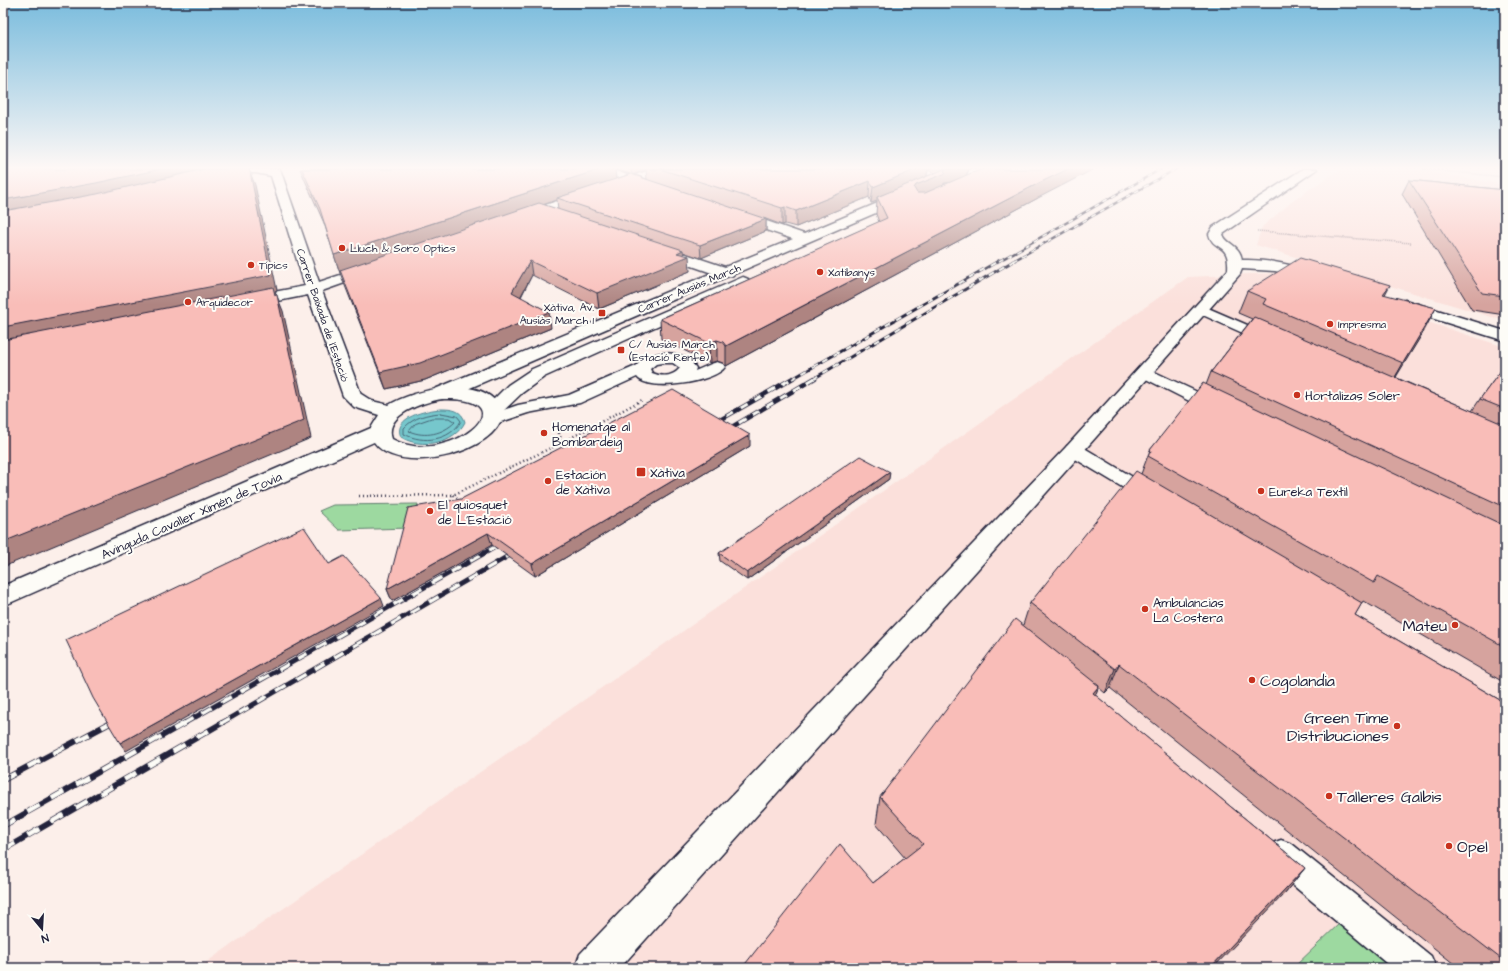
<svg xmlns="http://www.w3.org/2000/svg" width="1508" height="971" font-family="'Architects Daughter',sans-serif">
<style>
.built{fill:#fbe0db}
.green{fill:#9dd9a0;stroke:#607e6e}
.water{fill:#76c7cc;stroke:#548592}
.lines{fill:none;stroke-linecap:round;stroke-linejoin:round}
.shore{stroke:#446475;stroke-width:1}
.service-casing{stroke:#22223b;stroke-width:3}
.minor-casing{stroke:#22223b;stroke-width:3}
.tertiary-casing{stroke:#22223b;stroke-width:3}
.path-far1{stroke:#22223b;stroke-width:1.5;stroke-dasharray:0.5 1.5;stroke-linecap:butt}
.path{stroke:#22223b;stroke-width:2.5;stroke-dasharray:1 3;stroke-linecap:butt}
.service{fill:#fdfcf7;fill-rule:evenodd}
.minor{fill:#fdfcf7;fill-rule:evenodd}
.tertiary{fill:#fdfcf7;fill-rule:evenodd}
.rail-far4-casing{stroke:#22223b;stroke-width:2.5}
.rail-far3-casing{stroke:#22223b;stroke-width:3}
.rail-far2-casing{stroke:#22223b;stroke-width:4.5}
.rail-far1-casing{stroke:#22223b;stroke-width:5}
.rail-casing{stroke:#22223b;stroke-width:6}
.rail-far4{stroke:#fdfcf7;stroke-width:1.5;stroke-dasharray:5;stroke-linecap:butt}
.rail-far3{stroke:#fdfcf7;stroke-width:2;stroke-dasharray:6;stroke-linecap:butt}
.rail-far2{stroke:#fdfcf7;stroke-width:3;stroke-dasharray:8;stroke-linecap:butt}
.rail-far1{stroke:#fdfcf7;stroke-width:3.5;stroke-dasharray:11;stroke-linecap:butt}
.rail{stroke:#fdfcf7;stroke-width:4.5;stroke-dasharray:14;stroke-linecap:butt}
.wall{fill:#d6a39e;stroke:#22223b;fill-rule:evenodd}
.shaded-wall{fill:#ae8481;stroke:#22223b}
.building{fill:#f9bdb8;stroke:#22223b}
.poi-dot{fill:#c8321e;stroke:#fdfcf7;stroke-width:1.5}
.labels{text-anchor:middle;stroke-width:4;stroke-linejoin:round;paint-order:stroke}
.far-poi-label{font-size:11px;fill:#22223b;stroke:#fdfcf7;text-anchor:start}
.far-street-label{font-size:11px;fill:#22223b;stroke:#fdfcf7}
.poi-label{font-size:13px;fill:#22223b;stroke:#fdfcf7;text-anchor:start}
.street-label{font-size:13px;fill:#22223b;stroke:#fdfcf7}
.near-poi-label{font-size:16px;fill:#22223b;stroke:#fdfcf7;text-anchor:start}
</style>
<rect width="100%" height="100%" fill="#fcefea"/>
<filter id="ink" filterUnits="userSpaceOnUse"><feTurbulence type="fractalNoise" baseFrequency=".025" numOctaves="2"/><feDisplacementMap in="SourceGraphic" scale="8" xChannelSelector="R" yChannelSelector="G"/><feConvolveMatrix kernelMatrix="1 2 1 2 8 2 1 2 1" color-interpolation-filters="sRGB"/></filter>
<g filter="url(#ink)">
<path class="built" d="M 1345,169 L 1413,169 L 1505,185 L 1505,321 L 1256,245 L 1262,227 L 1295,199 L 1337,171 Z
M 1275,273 L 1505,347 L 1505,968 L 198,968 L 715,609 L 1188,277 Z"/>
<path class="green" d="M 418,504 L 410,528 L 339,530 L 319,511 L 333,505 Z
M 1341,922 L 1396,968 L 1293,968 Z"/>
<path class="water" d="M 441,409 C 452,409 462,410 465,422 C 455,443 421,450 401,437 C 392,417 427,410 441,409 Z"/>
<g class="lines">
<path class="shore" d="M 441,413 L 457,416 L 461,421 C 450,441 423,444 404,434 L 404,428 C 414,417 427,414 441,413 Z
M 432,418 L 449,418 L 455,422 C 443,434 425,438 409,431 L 415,424 Z"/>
<defs>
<path id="service" d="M 1201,305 L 1275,337 L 1278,340 L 1275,343 L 1270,345 L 1265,343 L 1196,312 L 1194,309 L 1196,306 Z
M 662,353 C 677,353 688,356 696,368 L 695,371 L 711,364 L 717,362 L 723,364 L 725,367 C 715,382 649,393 637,377 L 580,403 L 528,413 L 492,425 L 486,424 L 483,420 L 486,416 L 518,405 L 569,395 L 636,366 L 645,357 ZM 662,363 L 673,363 L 680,368 C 673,377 662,377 652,373 L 650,369 L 656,364 Z
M 1144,367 L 1223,404 L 1226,408 L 1223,412 L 1217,413 L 1211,412 L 1138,375 L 1136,372 L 1138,369 Z
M 1074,444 L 1081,446 L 1156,491 L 1159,495 L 1156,499 L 1149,501 L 1142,499 L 1067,454 L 1065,450 L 1067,446 Z
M 1281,840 L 1292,844 L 1431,956 L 1436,968 L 1392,968 L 1270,866 L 1265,855 L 1270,844 Z"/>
<path id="minor" d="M 593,169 L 610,169 L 653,184 L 655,186 L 653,188 L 645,188 L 595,171 Z
M 970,169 L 982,169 L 973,186 L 953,191 L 949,190 L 947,187 L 949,184 L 964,181 Z
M 1303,169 L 1317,169 L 1223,234 C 1225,244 1240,244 1242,260 C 1269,259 1293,265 1318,273 L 1320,276 L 1318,279 L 1313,280 L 1275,271 L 1242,269 L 1240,274 L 1081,454 L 620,968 L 575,968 L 580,954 L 1067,446 L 1228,270 C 1230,241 1213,252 1209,234 L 1213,227 Z
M 904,192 L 908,193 L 910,196 L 908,199 L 734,274 L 732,276 L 726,277 L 449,397 L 442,399 L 435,397 L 433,393 L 435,389 L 712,273 L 655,253 L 653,250 L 655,247 L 660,246 L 665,247 L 725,267 L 793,239 L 733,219 L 732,216 L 733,213 L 743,213 L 804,234 Z
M 743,277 L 748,279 L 751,282 L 748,285 L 544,377 L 522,393 L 500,414 L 493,416 L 486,414 L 483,410 L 508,385 L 532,369 Z
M 1405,300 L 1505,331 L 1505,341 L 1399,308 L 1397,305 L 1399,302 Z"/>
<path id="tertiary" d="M 230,169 L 280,169 L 319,282 L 371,265 L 376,266 L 378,269 L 376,272 L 322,291 L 361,394 L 372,401 L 389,405 C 413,390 477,375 497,403 C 501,409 504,415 500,422 C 484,456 396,475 374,442 L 3,606 L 3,586 L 371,428 L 379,415 L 354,407 L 343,396 L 308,295 L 248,307 L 242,305 L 240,302 L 242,299 L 248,297 L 305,286 L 271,176 L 256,173 L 230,173 L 228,171 ZM 442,399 C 533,396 448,470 392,439 C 383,414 425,402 442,399 Z
M 653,169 L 670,169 L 668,171 L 528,220 L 518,220 L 517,217 L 518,214 Z"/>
</defs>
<use href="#service" class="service-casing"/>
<use href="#minor" class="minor-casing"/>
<use href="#tertiary" class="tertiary-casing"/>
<path class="path-far1" d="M 1423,169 L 1505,177
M 1257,231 L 1412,243"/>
<path class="path" d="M 559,425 L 559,435 L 567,447
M 453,495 L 461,501
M 359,496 L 453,495 L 563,442 L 642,400"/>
<use href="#service" class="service"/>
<use href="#minor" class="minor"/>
<use href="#tertiary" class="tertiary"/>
<defs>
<path id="rail-far4" d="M 999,261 L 1161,169
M 1013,261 L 1176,169"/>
<path id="rail-far3" d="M 792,379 L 1000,260
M 813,379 L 1015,260"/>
<path id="rail-far2" d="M 713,424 L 793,378
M 725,431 L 815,378"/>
<path id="rail-far1" d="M 108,724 L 117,719
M 183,724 L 504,542
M 220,724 L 517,551"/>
<path id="rail" d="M 3,780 L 110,723
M 3,826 L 185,723
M 3,850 L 222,723"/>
</defs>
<use href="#rail-far4" class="rail-far4-casing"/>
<use href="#rail-far3" class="rail-far3-casing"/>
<use href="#rail-far2" class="rail-far2-casing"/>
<use href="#rail-far1" class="rail-far1-casing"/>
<use href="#rail" class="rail-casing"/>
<use href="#rail-far4" class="rail-far4"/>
<use href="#rail-far3" class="rail-far3"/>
<use href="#rail-far2" class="rail-far2"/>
<use href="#rail-far1" class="rail-far1"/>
<use href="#rail" class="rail"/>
</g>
<path class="wall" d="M 300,169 L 969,169 L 966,175 L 1038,198 L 726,366 L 723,363 L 717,361 L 710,363 L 661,339 L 660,319 L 879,222 L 876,214 L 877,201 L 871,203 L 869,197 L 796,227 L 785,224 L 782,225 L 766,219 L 766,231 L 701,258 L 683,252 L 684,255 L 690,271 L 599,309 L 532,275 L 521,297 L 551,328 L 425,380 L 386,389 L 340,273 L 324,223 ZM 615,169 L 630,174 L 616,179 ZM 646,170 L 647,179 L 633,174 ZM 928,170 L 936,173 L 927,176 ZM 951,182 L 944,185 L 945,183 ZM 557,200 L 558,210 L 543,205 Z
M 1409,180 L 1505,190 L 1505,315 L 1472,310 L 1402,194 Z
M 1247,291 L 1385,295 L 1424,331 L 1395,377 L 1472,411 L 1480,399 L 1505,365 L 1505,683 L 1363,601 L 1355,615 L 1505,703 L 1505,968 L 1459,968 L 1110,688 L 1105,693 L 1098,687 L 1095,695 L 1305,868 L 1284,894 L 873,883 L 905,858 L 876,824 L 880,797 L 1023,625 L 1030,603 L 1141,474 L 1150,450 L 1206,385 L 1211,372 L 1252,319 L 1238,313 Z
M 750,446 L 535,576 L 492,545 L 392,601 L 387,589 L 461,499 Z
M 889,479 L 747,580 L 720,561 L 719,553 Z"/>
<path class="shaded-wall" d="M 161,169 L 222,169 L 3,215 L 3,200 Z
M 601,169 L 615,169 L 616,180 L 557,198 L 557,200 L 340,273 L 334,255 Z
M 631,169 L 646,169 L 646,170 L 632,175 Z
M 917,169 L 928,169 L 926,179 L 877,197 L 877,201 L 871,203 L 873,187 Z
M 945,169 L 969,169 L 963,181 L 945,183 L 944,183 L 943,188 L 914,201 L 914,188 L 916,185 L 944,171 Z
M 1068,169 L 1094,169 L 1038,198 L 726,366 L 726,346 L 1041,182 Z
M 250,172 L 255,185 L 277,290 L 275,291 L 283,311 L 311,438 L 3,567 L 3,327 Z
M 870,181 L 869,197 L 796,227 L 796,211 Z
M 785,207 L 785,224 L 782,225 L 782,208 Z
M 766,219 L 766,231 L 701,258 L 700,245 Z
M 683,250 L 684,258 L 689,256 L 690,271 L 599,309 L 597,293 Z
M 530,261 L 532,275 L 515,307 L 512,292 Z
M 1390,285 L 1379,306 L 1383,294 Z
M 1436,308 L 1424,331 L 1390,387 L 1403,363 Z
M 549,312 L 551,328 L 425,380 L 386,389 L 380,372 Z
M 717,340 L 717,361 L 710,363 L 709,343 Z
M 750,435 L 750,446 L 535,576 L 532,564 Z
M 890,472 L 889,479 L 747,580 L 747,573 Z
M 488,533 L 492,545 L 392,601 L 387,589 Z
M 381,598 L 384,606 L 126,751 L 120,743 Z
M 1119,664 L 1110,688 L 1105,693 L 1115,669 Z
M 1099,686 L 1088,714 L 1093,693 Z
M 1305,868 L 1284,894 L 1213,968 L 1210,968 Z"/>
<path class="building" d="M 3,169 L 161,169 L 96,183 L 3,200 Z
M 204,169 L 249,169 L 250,172 L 271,275 L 3,327 L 3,211 L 97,194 Z
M 302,169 L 601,169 L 334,255 L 320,209 Z
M 660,169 L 917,169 L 873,187 L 870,181 L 796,211 L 785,207 L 782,208 Z
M 943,169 L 945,169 L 944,171 L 946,173 L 916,185 L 914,188 L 917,193 L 925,193 L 969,174 L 984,169 L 1068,169 L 1041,182 L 726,346 L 723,342 L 717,340 L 709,343 L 660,319 L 887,218 L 877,197 L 942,170 Z
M 631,174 L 766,219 L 700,245 L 557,198 Z
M 1409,180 L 1505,190 L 1505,296 L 1482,293 Z
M 539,203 L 683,250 L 677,253 L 689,256 L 597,293 L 530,261 L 512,292 L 549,312 L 420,363 L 380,372 L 340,270 Z
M 1300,258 L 1390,285 L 1383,294 L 1436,308 L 1403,363 L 1263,304 L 1266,299 L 1247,291 Z
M 273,287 L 275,295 L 277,295 L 304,420 L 3,542 L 3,340 Z
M 1254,317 L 1505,425 L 1505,507 L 1211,372 Z
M 1505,365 L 1505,409 L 1480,399 Z
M 1203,383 L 1505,526 L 1505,647 L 1378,576 L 1374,583 L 1148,456 L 1151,451 L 1150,450 Z
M 673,390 L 750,435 L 532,564 L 488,533 L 387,589 L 408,508 L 461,499 Z
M 860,456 L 890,472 L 747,573 L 719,553 Z
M 1136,471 L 1362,603 L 1355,615 L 1505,703 L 1505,962 L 1119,664 L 1115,669 L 1030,603 Z
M 304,527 L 329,564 L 344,556 L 381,598 L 120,743 L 93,698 L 66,640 Z
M 1015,619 L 1099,686 L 1093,693 L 1305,868 L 1210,968 L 742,968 L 840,844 L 873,883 L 923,844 L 880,797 Z"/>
</g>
<linearGradient id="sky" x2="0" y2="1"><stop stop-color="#7abcdd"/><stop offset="0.55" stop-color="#fef8f6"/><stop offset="1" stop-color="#fef8f6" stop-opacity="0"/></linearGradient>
<rect width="1508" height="305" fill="url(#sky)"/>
<g class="poi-dot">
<circle cx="342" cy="248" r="4"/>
<circle cx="251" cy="265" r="4"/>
<circle cx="820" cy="272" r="4"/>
<circle cx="188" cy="302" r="4"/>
<rect x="598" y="309" width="8" height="8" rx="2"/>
<circle cx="1330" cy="324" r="4"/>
<rect x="617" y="346" width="8" height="8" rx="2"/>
<circle cx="1297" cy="395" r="4"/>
<circle cx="544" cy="433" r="4"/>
<rect x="636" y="467" width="10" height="10" rx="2"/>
<circle cx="548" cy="481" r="4"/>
<circle cx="1261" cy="491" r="4"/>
<circle cx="430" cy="511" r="4"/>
<circle cx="1145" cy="609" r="4"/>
<circle cx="1455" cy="625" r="4"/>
<circle cx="1252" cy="680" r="4"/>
<circle cx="1397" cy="726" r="4"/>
<circle cx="1329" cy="796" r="4"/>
<circle cx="1449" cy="846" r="4"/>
</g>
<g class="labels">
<g class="far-poi-label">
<text x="350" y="252">Lluch &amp; Soro Optics</text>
<text x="259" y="269">Tipics</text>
<text x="828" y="276">Xatibanys</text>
<text x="196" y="306">Arquidecor</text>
<text x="594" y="311" text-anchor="end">Xàtiva, Av.<tspan x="594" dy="13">Ausiàs March 1</tspan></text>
<text x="1338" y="328">Impresma</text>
<text x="629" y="348">C/ Ausiàs March<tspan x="629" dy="13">(Estació Renfe)</tspan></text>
</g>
<g class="far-street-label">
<text transform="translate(689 288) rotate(-23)" y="4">Carrer Ausiàs March</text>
<text transform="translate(323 315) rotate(71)" y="4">Carrer Baixada de l'Estació</text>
</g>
<g class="poi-label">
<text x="1305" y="400">Hortalizas Soler</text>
<text x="552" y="431">Homenatge al<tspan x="552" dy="15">Bombardeig</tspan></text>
<text x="650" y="477">Xàtiva</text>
<text x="556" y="479">Estación<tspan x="556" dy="15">de Xàtiva</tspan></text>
<text x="1269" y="496">Eureka Textil</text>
<text x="438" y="509">El quiosquet<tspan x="438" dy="15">de L'Estació</tspan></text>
<text x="1153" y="607">Ambulancias<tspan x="1153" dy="15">La Costera</tspan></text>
</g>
<g class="street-label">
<text transform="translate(191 515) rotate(-24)" y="5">Avinguda Cavaller Ximén de Tovia</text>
</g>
<g class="near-poi-label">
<text x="1447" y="631" text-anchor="end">Mateu</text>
<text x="1260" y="686">Cogolandia</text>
<text x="1389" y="723" text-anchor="end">Green Time<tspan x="1389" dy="18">Distribuciones</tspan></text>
<text x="1337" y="802">Talleres Galbis</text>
<text x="1457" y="852">Opel</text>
</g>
</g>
<rect width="1508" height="971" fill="none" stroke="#fdfcf7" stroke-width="16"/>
<rect x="8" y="8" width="1492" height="955" fill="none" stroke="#22223b" stroke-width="1.5" filter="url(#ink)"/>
<g transform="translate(42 929) rotate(162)" stroke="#fdfcf7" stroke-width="3" paint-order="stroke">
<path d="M0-3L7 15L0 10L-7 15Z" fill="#22223b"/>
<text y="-6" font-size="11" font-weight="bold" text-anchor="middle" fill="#22223b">N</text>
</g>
</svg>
